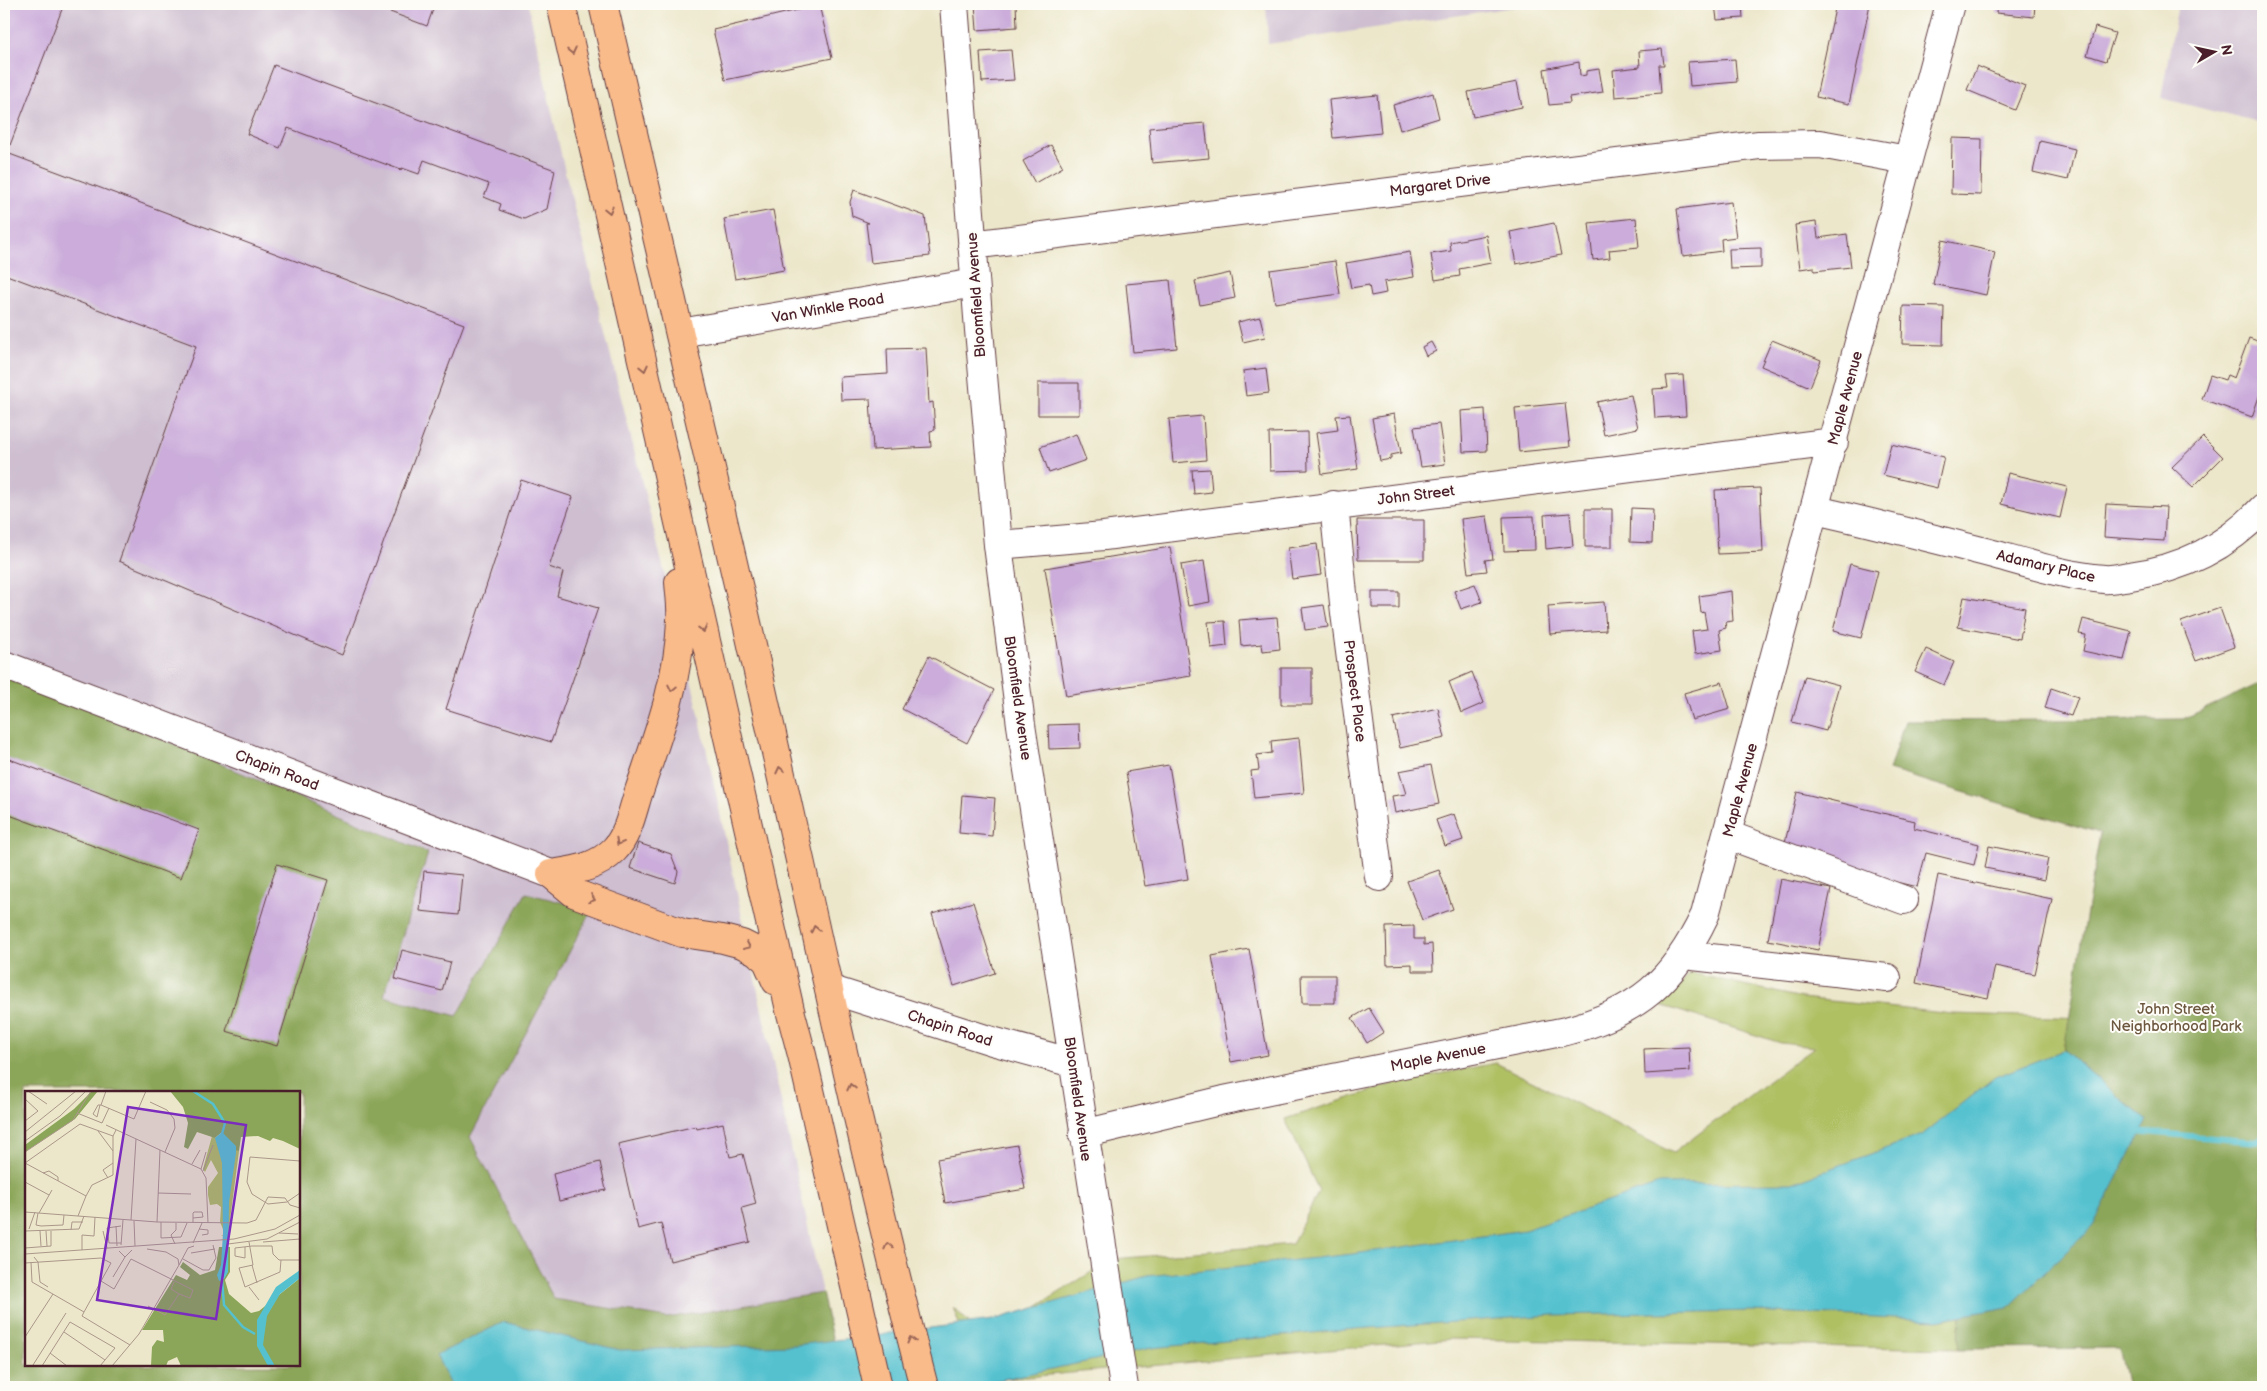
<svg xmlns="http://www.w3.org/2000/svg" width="2267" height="1391" font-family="'Balsamiq Sans',sans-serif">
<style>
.industrial{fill:#cebed0}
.green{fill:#afc063;stroke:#7c7047}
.forest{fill:#8ba659;stroke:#6a6242;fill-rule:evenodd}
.water{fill:#55c1cf;stroke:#50707d}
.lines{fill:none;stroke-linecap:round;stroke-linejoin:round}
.stream{stroke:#55c1cf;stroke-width:6}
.building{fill:#cbacda}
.minor-casing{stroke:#623d43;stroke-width:30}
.highway-casing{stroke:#623d43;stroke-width:30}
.minor{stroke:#fff;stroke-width:28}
.highway{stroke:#fabb8b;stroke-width:28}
.oneway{stroke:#996556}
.labels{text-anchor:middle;stroke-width:4;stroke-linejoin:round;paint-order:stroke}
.street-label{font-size:15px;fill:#4a1f2b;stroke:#fdfcf7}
.park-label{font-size:15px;fill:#6d573f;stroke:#fdfcf7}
.inset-river{fill:none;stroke:#55c1cf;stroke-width:2.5}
.inset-road{fill:none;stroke:#ab978a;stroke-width:1}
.view{fill:#7b2cbf;fill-opacity:0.15;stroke:#7b2cbf;stroke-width:2.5}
.inset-edge{fill:none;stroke:#4a1f2b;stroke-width:2.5}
</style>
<rect width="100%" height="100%" fill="#fdfcf7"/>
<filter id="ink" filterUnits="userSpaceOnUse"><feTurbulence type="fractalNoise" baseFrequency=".02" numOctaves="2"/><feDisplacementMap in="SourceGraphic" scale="10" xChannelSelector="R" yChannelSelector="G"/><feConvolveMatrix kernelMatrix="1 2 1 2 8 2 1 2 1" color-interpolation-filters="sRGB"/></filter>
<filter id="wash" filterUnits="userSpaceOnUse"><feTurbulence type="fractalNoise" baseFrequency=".0096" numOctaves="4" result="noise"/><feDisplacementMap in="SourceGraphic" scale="20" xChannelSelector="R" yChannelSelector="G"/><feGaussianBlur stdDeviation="1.12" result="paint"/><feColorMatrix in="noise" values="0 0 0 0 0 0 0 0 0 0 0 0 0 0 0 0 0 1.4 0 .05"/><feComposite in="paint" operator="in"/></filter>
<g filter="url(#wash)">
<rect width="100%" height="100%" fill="#ece7ca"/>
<path class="industrial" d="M 4,4 L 528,4 L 564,167 L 696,700 L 822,1293 L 667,1318 L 554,1299 L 470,1137 L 592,910 L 526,893 L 457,1016 L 383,996 L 4,671 Z
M 1266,4 L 1534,4 L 1268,44 Z
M 2178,4 L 2263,4 L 2263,124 L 2161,98 Z"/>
<path class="green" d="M 1691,973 L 1802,998 L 1953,1014 L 2087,1018 L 2106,1085 L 1968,1243 L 1958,1349 L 1452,1339 L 993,1380 L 980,1384 L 953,1307 L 986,1339 L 1112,1259 L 1292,1244 L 1319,1191 L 1285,1119 L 1398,1082 L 1496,1063 L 1673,1153 L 1814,1047 L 1781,1043 L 1660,1005 Z"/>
<path class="forest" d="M 4,671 L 428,853 L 384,996 L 457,1016 L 526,893 L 592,910 L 470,1137 L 554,1299 L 667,1318 L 822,1293 L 843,1387 L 4,1387 ZM 26,1092 L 299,1092 L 299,1365 L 26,1365 Z
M 2263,682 L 2263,1387 L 2128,1387 L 2119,1348 L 1958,1349 L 1968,1243 L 2146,1121 L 2064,1050 L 2100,833 L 1889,770 L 1905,721 L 2183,719 Z"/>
<path class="water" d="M 2064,1050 L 2147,1121 L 2093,1226 L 2009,1307 L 1937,1320 L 1752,1311 L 1554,1315 L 1355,1329 L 1152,1348 L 966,1387 L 452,1387 L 436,1355 L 504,1322 L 620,1350 L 796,1345 L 993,1320 L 1147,1276 L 1353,1254 L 1525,1230 L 1659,1184 L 1792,1183 L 1922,1135 L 1995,1077 Z"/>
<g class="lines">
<path class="stream" d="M 2134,1131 L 2257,1142 L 2263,1136"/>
</g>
<g id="blocks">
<path class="building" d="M 4,4 L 64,4 L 7,153 L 464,324 L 342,655 L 119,561 L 196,346 L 4,274 Z
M 369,4 L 435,4 L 427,26 Z
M 975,4 L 1016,4 L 1017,27 L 977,30 Z
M 1715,4 L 1742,4 L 1743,18 L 1717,20 Z
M 1836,4 L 1870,4 L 1849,104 L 1816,97 Z
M 1997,4 L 2035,4 L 2034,17 L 1996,13 Z
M 819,5 L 832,58 L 725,80 L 713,30 Z
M 2095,27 L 2115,33 L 2106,61 L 2087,55 Z
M 1662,49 L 1664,65 L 1659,65 L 1661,93 L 1615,97 L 1613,70 L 1640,67 L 1639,51 Z
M 1011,50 L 1014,80 L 982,82 L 980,52 Z
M 1735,59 L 1737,82 L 1690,86 L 1688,62 Z
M 1579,62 L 1580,76 L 1586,75 L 1586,71 L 1599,69 L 1603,92 L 1569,97 L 1570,103 L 1549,105 L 1544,69 Z
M 274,65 L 555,170 L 547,209 L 524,219 L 499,210 L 501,204 L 484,197 L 489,184 L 424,160 L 419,174 L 402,168 L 401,170 L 288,128 L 280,148 L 247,134 Z
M 1977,66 L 2025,86 L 2015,110 L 1967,90 Z
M 1517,82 L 1522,107 L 1473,117 L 1468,92 Z
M 1433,93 L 1439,118 L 1400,130 L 1393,105 Z
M 1377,95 L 1381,133 L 1333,138 L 1329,100 Z
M 1205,123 L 1209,158 L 1152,163 L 1149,128 Z
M 1952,138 L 1982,139 L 1981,195 L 1951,194 Z
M 2040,141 L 2075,149 L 2068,180 L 2033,172 Z
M 1051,145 L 1063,167 L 1035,183 L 1023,161 Z
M 854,190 L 925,216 L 930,256 L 871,263 L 866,223 L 869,223 L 852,216 L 850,202 Z
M 1731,202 L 1736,237 L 1721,239 L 1722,251 L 1683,256 L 1677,209 Z
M 773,210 L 784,270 L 735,279 L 724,219 Z
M 1636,218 L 1639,247 L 1609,250 L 1610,258 L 1593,260 L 1589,223 Z
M 1816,222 L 1818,238 L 1847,234 L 1851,267 L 1814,271 L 1814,267 L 1800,269 L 1795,225 Z
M 1554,223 L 1561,255 L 1516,264 L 1510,232 Z
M 1486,235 L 1491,263 L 1459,269 L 1460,276 L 1435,280 L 1431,254 L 1451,251 L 1450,242 Z
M 1942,240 L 1995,252 L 1986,295 L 1933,284 Z
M 1761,248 L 1761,268 L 1730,269 L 1729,249 Z
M 1410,252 L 1414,277 L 1384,282 L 1386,293 L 1371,296 L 1369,285 L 1351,288 L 1346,263 Z
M 1335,261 L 1340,294 L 1275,303 L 1270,270 Z
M 1230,273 L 1235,298 L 1200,305 L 1195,281 Z
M 1170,280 L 1177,348 L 1133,352 L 1126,284 Z
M 1903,306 L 1944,307 L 1943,345 L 1902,344 Z
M 1260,317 L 1265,337 L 1243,342 L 1238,322 Z
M 2249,338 L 2263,343 L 2263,385 L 2252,417 L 2202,399 L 2210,375 L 2225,380 L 2227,375 L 2234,378 Z
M 1772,340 L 1821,360 L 1810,387 L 1761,366 Z
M 1431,342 L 1436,351 L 1426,356 L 1422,347 Z
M 926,348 L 929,403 L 933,402 L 935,430 L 930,431 L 931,447 L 873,450 L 870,399 L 841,400 L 840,377 L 888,374 L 887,349 Z
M 1266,368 L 1269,393 L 1246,396 L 1243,371 Z
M 1683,375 L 1686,416 L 1655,418 L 1653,389 L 1668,388 L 1666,376 Z
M 1038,383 L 1079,383 L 1079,415 L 1038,415 Z
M 1631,395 L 1638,428 L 1604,435 L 1597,402 Z
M 1565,403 L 1570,447 L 1519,452 L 1515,408 Z
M 1485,409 L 1487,451 L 1463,452 L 1461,411 Z
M 1394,414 L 1401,453 L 1391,455 L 1391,459 L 1380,461 L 1372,418 Z
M 1350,415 L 1358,469 L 1322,474 L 1316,433 L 1338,430 L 1336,416 Z
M 1203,416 L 1206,460 L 1173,463 L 1169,419 Z
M 1439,424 L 1445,464 L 1421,467 L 1414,427 Z
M 1307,432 L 1308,470 L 1270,471 L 1269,433 Z
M 1076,434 L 1086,460 L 1049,473 L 1040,447 Z
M 2203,437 L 2223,457 L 2193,487 L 2172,467 Z
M 1891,444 L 1944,457 L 1937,488 L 1883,475 Z
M 1210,469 L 1212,492 L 1194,494 L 1192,470 Z
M 2008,473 L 2067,487 L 2060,518 L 2001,504 Z
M 521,480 L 573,497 L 549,567 L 563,572 L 557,596 L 598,608 L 551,742 L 446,709 Z
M 1760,488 L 1763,552 L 1718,554 L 1715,490 Z
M 2106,504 L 2166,507 L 2164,541 L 2104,537 Z
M 1631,508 L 1653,509 L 1652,543 L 1630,542 Z
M 1585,509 L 1612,509 L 1612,547 L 1585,547 Z
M 1570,513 L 1573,546 L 1546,549 L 1544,515 Z
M 1487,516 L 1493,559 L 1485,560 L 1487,571 L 1468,573 L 1461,519 Z
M 1534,516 L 1535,550 L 1504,551 L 1503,517 Z
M 1357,520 L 1424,520 L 1424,560 L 1358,560 Z
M 1317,544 L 1321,575 L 1292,579 L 1288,548 Z
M 1170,547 L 1191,676 L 1066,696 L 1045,568 Z
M 1204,561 L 1210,602 L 1188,606 L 1181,565 Z
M 1850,564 L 1878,571 L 1861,638 L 1833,631 Z
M 1475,584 L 1482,602 L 1461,609 L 1454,591 Z
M 1731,591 L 1733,621 L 1725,622 L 1726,628 L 1719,630 L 1722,650 L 1695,654 L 1692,631 L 1707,629 L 1704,612 L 1701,613 L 1699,596 Z
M 1372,592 L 1399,592 L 1399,608 L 1372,608 Z
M 1964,597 L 2025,608 L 2020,639 L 1958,627 Z
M 1604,602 L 1606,630 L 1550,634 L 1548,606 Z
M 1324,605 L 1328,627 L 1305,630 L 1302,608 Z
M 2220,608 L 2234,647 L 2196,661 L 2181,622 Z
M 1277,617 L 1280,649 L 1263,651 L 1262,644 L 1241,646 L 1239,620 Z
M 2083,619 L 2131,631 L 2124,660 L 2083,651 L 2086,635 L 2079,634 Z
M 1225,621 L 1227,646 L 1211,648 L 1208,622 Z
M 1926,649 L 1954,662 L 1944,685 L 1915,672 Z
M 929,656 L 994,690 L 967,743 L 902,709 Z
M 1281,668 L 1312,668 L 1312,705 L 1281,705 Z
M 1472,672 L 1484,703 L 1461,713 L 1449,682 Z
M 1805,676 L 1839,685 L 1826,731 L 1792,722 Z
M 1722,682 L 1730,709 L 1692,720 L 1684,693 Z
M 2051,688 L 2078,697 L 2071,716 L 2045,708 Z
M 1438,708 L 1445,738 L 1400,748 L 1393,718 Z
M 1079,724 L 1080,748 L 1049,749 L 1048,725 Z
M 1299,738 L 1304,793 L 1254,798 L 1251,771 L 1259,770 L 1257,755 L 1272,753 L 1271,741 Z
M 4,757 L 199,830 L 181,878 L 4,813 Z
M 1169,765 L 1188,879 L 1145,886 L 1126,772 Z
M 1431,765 L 1439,804 L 1395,813 L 1392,796 L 1406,794 L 1399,771 Z
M 1797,792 L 1915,821 L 1914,828 L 1979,844 L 1974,865 L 1926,853 L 1917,887 L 1782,855 Z
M 962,795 L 995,798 L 992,836 L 959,833 Z
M 1454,814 L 1463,840 L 1445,846 L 1436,820 Z
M 638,843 L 671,854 L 678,872 L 675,883 L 630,868 Z
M 1989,846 L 2048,858 L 2044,880 L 1985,868 Z
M 277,864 L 328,880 L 277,1046 L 226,1031 Z
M 1439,870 L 1453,909 L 1422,920 L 1407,881 Z
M 424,871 L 462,875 L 458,915 L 420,911 Z
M 1938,875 L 2052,899 L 2035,974 L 1995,966 L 1988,998 L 1916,983 Z
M 1780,879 L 1831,889 L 1818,950 L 1768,940 Z
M 973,902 L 995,973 L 954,986 L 932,914 Z
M 1414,926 L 1414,939 L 1424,939 L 1424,945 L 1432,944 L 1433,971 L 1412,971 L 1412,964 L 1387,965 L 1386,927 Z
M 1249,949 L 1268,1055 L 1231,1062 L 1212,956 Z
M 402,950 L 450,962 L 442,991 L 395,979 Z
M 1301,975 L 1335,975 L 1335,1003 L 1302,1003 Z
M 1369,1008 L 1384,1032 L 1367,1043 L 1352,1018 Z
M 1689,1047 L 1690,1071 L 1645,1074 L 1644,1049 Z
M 723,1123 L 730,1157 L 743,1154 L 756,1204 L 742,1208 L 750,1242 L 670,1261 L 661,1223 L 638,1229 L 618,1144 L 696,1126 L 697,1129 Z
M 1017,1145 L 1025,1189 L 945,1203 L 937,1159 Z
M 600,1162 L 606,1190 L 559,1201 L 553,1174 Z"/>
</g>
</g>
<g filter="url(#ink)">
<use href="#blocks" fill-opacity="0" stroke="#623d43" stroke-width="1"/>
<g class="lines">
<defs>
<path id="minor" d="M 954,4 L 979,330 L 998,545 L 1021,725 L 1124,1387
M 972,245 L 1759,145 L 1820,144 L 1907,160
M 680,333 L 975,283
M 1334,505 L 1345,613 L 1379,877
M 1815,510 C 1875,523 1934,539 1993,554 C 2029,564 2067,576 2104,579 C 2112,580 2122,577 2130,576 C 2182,569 2228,546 2263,508
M 998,545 L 1104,536 L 1834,442
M 4,665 L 551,874
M 1728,835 L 1904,900
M 1684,955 L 1887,978
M 829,989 L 992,1041 L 1073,1063
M 1083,1134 L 1224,1100 L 1566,1031 C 1638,1012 1673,982 1705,915 L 1950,4"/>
<path id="highway" d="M 561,4 L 790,1010 L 802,1055 L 878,1387
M 603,4 C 649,210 700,416 747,623 C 805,878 858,1134 924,1387
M 551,874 C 575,870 596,868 614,850 C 628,836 633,809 639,791 C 658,735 679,680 681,620 C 682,608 680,595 679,582
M 551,874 L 574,893 L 682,933 L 723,939 L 742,944 L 756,951 L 767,961 L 776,981"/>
</defs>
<use href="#minor" class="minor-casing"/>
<use href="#highway" class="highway-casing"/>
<use href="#minor" class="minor"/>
<use href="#highway" class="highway"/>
</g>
<defs><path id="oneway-chevron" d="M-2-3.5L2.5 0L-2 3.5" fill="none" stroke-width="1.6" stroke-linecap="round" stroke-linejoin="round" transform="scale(1.25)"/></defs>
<g class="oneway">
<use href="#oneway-chevron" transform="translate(572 51) rotate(77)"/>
<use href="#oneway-chevron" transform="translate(609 210) rotate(77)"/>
<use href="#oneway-chevron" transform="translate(644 368) rotate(77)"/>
<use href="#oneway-chevron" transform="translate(703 629) rotate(77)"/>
<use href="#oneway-chevron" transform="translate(672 688) rotate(102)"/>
<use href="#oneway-chevron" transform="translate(780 770) rotate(-103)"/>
<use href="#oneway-chevron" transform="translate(619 842) rotate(119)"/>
<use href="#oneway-chevron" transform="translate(592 899) rotate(19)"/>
<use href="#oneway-chevron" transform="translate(815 929) rotate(-103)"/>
<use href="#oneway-chevron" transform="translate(747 946) rotate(24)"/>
<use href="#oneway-chevron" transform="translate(851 1087) rotate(-103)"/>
<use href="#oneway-chevron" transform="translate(888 1246) rotate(-103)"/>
<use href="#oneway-chevron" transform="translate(911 1340) rotate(-105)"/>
</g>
</g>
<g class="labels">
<g class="street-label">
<text transform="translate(1440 185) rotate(-7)" y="5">Margaret Drive</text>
<text transform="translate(976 295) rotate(-94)" y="5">Bloomfield Avenue</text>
<text transform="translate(828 308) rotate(-10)" y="5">Van Winkle Road</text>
<text transform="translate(1845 398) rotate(-75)" y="5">Maple Avenue</text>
<text transform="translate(1416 495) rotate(-7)" y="5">John Street</text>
<text transform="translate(2046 566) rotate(13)" y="5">Adamary Place</text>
<text transform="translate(1355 691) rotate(83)" y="5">Prospect Place</text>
<text transform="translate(1018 698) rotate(82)" y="5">Bloomfield Avenue</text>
<text transform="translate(277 770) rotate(21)" y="5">Chapin Road</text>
<text transform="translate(1740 790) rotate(-75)" y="5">Maple Avenue</text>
<text transform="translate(950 1028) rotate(18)" y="5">Chapin Road</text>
<text transform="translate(1438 1057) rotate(-11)" y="5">Maple Avenue</text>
<text transform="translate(1078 1099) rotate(82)" y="5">Bloomfield Avenue</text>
</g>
<g class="park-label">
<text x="2176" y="1014">John Street<tspan x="2176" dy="17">Neighborhood Park</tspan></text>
</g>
</g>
<g transform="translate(25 1091)">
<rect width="275" height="275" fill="#ece7ca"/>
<path d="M 187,45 L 214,60 L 203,144 L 196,145 L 200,143 L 195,131 L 196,116 L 192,113 L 185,114 L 183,104 L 183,96 L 193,82 L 186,69 L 180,81 L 178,78 Z" fill="#afc063"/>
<path d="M 67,0 L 73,0 L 50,28 L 0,61 L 0,54 L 49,18 ZM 145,0 L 275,0 L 275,58 L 258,50 L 248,47 L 245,50 L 233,45 L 216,46 L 214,60 L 205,58 L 197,41 L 190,47 L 172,41 L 163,58 L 159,56 L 163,32 L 158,16 ZM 194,156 L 205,156 L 205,181 L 200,189 L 204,203 L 226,222 L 234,220 L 275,187 L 275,275 L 156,275 L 152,266 L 143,270 L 141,275 L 126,275 L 127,256 L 132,249 L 139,251 L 138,239 L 117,239 L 151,184 L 162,189 L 165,184 L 155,176 L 158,171 L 175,184 L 190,179 Z" fill="#8ba659"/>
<path d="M 197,41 L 211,55 L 211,62 L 204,111 L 203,181 L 199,188 L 194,190 L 192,184 L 196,174 L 198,142 L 197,72 L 190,47 ZM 275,179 L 275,187 L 255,203 L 242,225 L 238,254 L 250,275 L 243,275 L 232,255 L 232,229 L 251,196 Z" fill="#55c1cf"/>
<path class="inset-river" d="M 168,0 L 188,13 L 200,32 L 197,43M 197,189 L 199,214 L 218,236 L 230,243"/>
<path class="inset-road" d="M 3,0 L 22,13M 81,0 L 76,14 L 109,28 L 121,0M 0,8 L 13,20 L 0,30M 125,11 L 142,19 L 149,28 L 150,37 L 140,61M 75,14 L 72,26 L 68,23 L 73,14 L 76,14M 52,22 L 77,32 L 84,17M 48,29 L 66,0M 81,34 L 176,78 L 181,87 L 183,132M 73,40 L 88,60M 0,41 L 51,0M 0,50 L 35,25 L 61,0M 0,61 L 48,29M 275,70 L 225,66 L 222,91 L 227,103 L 243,113 L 262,111 L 275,102M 0,72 L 55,33 L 88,45 L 91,39M 0,72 L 61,105 L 53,125M 167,73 L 175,59M 176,78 L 181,61M 178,80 L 188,54M 18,82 L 24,80 L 33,86 L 33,90M 83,87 L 78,79 L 88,72M 0,91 L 24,104M 133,102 L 166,103M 61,105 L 67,94 L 88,84 L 88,45M 0,121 L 132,131 L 222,132 L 231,129 L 243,106 L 260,107 L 265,114 L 275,117M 13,122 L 11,134 L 16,135 L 38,134 L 39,124M 14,122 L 27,99M 168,127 L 178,126 L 177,121 L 169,121 L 168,122 L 168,132M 106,129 L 111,48M 109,130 L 110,155M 132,131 L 135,59M 136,131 L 136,147 L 156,146 L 162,132M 91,135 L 92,155M 4,138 L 10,121M 174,138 L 183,139 L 183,143 L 177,144M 46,139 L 47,131 L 58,131M 0,140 L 54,138 L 59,125M 15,140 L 16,155M 21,140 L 22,155M 78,140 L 82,157M 254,142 L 273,143M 224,151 L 228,174 L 214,177 L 220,196 L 255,181 L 256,169M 238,151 L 275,148M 96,152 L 84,152 L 82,137 L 96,135M 168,152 L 177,132M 150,153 L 146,144 L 151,139 L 151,132M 203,153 L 242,148 L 275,131M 96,154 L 98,129M 247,155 L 248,163 L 254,169 L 275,169M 220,156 L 220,167 L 210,165 L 210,157 L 227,155 L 247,155M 0,157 L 26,155 L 26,140M 122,158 L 141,161 L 153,168 L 154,174M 57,159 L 57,144 L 69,145 L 70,126M 94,160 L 100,166 L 107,159M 166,162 L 190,158M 0,163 L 209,148 L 250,138 L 275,124M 9,166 L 13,171 L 15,191 L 23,196M 158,168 L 178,179 L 184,179 L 191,167 L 188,154M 6,171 L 7,191 L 59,221 L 57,225 L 105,254M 0,172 L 76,167 L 86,172 L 59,221M 154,174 L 163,157 L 169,155M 227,174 L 232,192M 88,186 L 100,166M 76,190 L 89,198 L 106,168 L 168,199 L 165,207 L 154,203 L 140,224 L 123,215M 149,191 L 146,198 L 154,203M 224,196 L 234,209M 39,241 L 80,269M 0,246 L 28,203M 25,262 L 42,275M 8,274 L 41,222M 17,275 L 45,231 L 90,257 L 75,275M 87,275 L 114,243 L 154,174"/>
<path class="view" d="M 103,16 L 221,34 L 191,228 L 72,209 Z"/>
<rect width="275" height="275" class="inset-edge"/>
</g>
<rect width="2267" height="1391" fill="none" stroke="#fdfcf7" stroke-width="20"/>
<g transform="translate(2214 52) rotate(81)" stroke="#fdfcf7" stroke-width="4" paint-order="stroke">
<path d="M0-4L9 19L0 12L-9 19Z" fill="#4a1f2b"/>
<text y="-8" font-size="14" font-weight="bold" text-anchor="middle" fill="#4a1f2b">N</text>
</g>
</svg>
